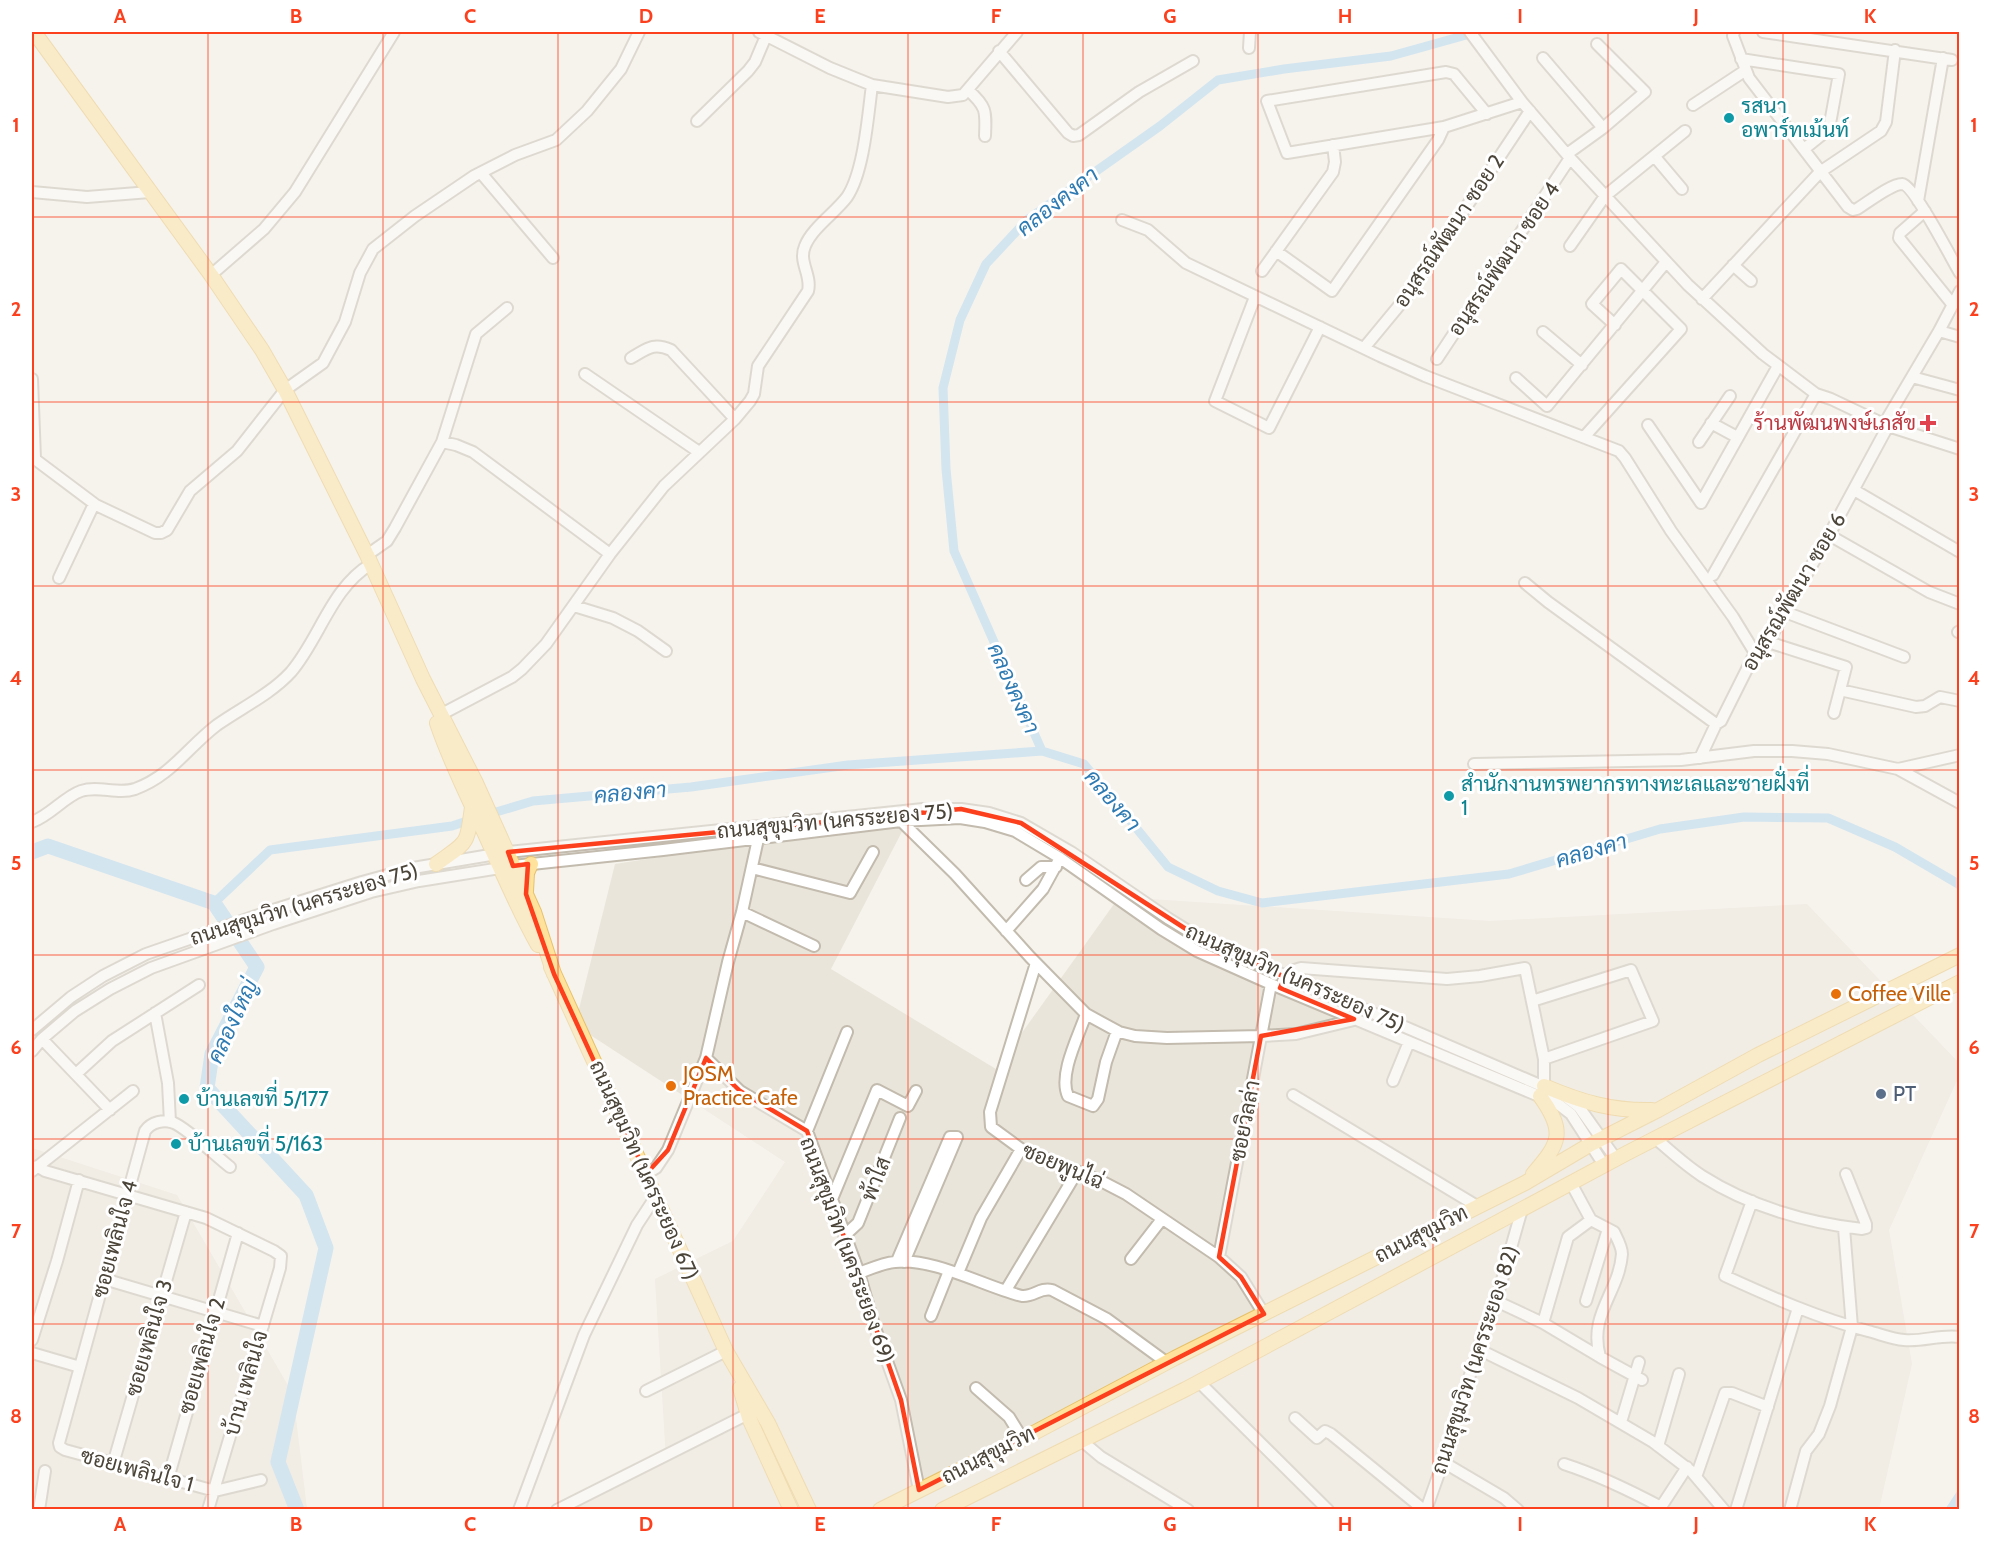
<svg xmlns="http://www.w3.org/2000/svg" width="1991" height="1541" font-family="Cabin,Sarabun,sans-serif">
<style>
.residential{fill:#eae5da}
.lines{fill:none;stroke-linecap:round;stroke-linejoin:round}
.canal{stroke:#a9d4f2;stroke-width:9}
.river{stroke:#a9d4f2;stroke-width:15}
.minor-casing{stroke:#c2bbae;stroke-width:14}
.major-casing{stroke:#e6c16a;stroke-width:16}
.minor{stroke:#fff;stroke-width:10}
.major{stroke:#ffe39c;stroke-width:14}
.marked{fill:none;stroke:#fc3f1d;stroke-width:4.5;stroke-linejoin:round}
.grid{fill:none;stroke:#fc3f1d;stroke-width:1.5;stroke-opacity:0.55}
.culture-dot{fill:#0f9aa8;stroke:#fff;stroke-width:2}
.health-dot{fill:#e0444e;stroke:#fff;stroke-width:2}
.food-dot{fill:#e8710a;stroke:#fff;stroke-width:2}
.service-dot{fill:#5c6f8a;stroke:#fff;stroke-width:2}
.labels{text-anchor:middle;stroke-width:6;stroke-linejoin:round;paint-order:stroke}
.culture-label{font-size:21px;fill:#0d838f;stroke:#fff;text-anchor:start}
.street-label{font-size:21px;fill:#4b4439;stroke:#fff}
.health-label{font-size:21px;fill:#be3a42;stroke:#fff;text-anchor:end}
.food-label{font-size:21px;fill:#c56008;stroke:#fff;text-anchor:start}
.service-label{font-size:21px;fill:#4e5e75;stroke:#fff;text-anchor:start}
.water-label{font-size:22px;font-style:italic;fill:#2e7ab2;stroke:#fff}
.neatline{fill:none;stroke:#fc3f1d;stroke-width:2}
.grid-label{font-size:20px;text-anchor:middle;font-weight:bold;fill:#fc3f1d}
</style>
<rect width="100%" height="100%" fill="#f6f3ec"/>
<path class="residential" d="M 909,818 L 831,969 L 996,1069 L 1119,897 L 1490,921 L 1807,904 L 1959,1063 L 1959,1076 L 1889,1230 L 1912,1364 L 1879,1509 L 567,1510 L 666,1459 L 655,1279 L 733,1241 L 785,1162 L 575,1025 L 615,864 Z
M 32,1148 L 177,1195 L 293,1394 L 307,1509 L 32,1510 Z"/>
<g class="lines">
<path class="canal" d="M 1042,751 L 954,551 L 946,469 L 943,388 L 960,320 L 986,264 L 1027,220 L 1160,126 L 1218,80 L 1284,69 L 1391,56 L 1477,32
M 486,815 L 533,801 L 691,787 L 848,765 L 1042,751 L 1084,764 L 1168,867 L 1218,891 L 1262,903 L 1509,874 L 1660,829 L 1744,817 L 1828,818 L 1895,847 L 1960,885
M 214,903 L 270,850 L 452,826 L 473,819
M 1950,1510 L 1960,1495"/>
<path class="river" d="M 32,852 L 48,846 L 214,903 L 257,967 L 212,1054 L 207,1088 L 306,1195 L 326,1248 L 278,1462 L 297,1510"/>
<defs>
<path id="minor" d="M 759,32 L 830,68 L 872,85 L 948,97 L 963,95 L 1017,32
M 1470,32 L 1522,102 L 1570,158 L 1688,285 L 1763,354 L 1816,394 L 1831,399 L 1888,426 L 1960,449
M 1734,32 L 1733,36 L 1749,78 L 1848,207 L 1853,210 L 1857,209 C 1867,203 1891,184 1902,184 C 1914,185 1952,260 1960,273
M 1763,32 L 1952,60
M 1249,48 L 1250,32
M 999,51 L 1068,133 L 1073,136 L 1079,135 L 1139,92 L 1193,61
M 1543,58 L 1603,128
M 1741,59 L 1839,74 L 1829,129 L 1804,149
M 968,90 C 987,107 986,111 985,136
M 1693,105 L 1746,70
M 1487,114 L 1454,74 L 1446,72 L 1267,101 L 1287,153 L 1444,127 L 1522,102
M 697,121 L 748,71 L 755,62 L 766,36
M 1567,154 L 1603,128 L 1645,92 L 1597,44
M 1655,157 L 1682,189
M 481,173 L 553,258
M 32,192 L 87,197 L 150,192
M 1918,201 L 1943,58
M 1925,211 L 1900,233 L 1899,238 L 1953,305
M 1122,220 L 1148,230 L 1186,263 L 1380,356 L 1425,376 L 1619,451 L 1625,458 L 1671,531 L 1733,617 L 1755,653
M 1570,246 L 1605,196 L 1685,131
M 1276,251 L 1332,291 L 1438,140 L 1444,127
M 1733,265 L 1751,281
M 1262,271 L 1333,172 L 1335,162 L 1333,145
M 211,275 L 264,229 L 295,192 L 394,32
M 1255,297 L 1215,401 L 1269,428 L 1320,327
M 1702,299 L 1820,172 L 1881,131 L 1886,122 L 1895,50
M 1939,331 L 1960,337
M 1543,332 L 1582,365
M 1364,348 L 1407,296 L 1530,111
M 631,358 C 647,349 653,342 671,350 L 735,419
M 1437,359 L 1570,158
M 585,374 L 699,452
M 1912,377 L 1960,390
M 1516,378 L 1547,406 L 1666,262
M 32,379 L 35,459
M 1711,423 L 1737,437
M 1884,424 L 1939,331 L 1960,291
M 1648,425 L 1701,503 L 1778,366
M 1585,436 L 1681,329 L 1621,269 L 1592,304 L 1615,325
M 442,442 L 456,445 L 473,452 L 610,554
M 1699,442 L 1730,396
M 32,457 L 96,505 L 155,533 L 161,533 L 167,530 L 190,491 L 237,451 L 285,390 L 323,363 L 345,322 L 360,273 L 373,249 L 415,216 L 474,176 L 515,155 L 556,140 L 587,111 L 621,69 L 639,32
M 1854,490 L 1960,552
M 1829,535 L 1929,592 L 1960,604
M 367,555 L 387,541 L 395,528 L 442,442 L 476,334 L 507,308
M 1713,575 L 1816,394
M 59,578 L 94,504
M 1525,583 L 1548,602 L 1716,724
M 574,606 L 613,618 L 638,631 L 666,651
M 1785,612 L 1904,657
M 1958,632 L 1960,631
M 1768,642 L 1846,667 L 1834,713
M 1840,690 L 1916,707 L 1925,706 L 1940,697 L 1960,701
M 440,715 L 512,677 L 522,669 L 546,644 L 610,554 L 664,486 L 735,419 L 750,401 L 754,394 L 758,366 L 808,291 C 812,275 798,262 805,246 C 812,228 835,213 847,197 C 864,172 868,115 872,85
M 1700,758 L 1716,724 L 1721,721 L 1755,653 L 1768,642 L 1829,535 L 1888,426
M 1474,764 L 1681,760 L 1754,751 L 1792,751 L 1828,754 L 1898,769 L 1960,803
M 1898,769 L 1960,755
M 901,821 L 955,874 L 1030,957 L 1086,1014 L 1119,1032 L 1135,1036 L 1167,1038 L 1261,1036 L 1296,1034 L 1354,1020
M 32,822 C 51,815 64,797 81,791 C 99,785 117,795 135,789 C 171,776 188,747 217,725 C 241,708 271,694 291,672 C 320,638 331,588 371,564
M 752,868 L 850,893 L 873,852
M 1026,880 L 1041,867 L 1056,867
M 742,912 L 814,946
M 1006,931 L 1043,889 L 1060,858
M 1036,963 L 990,1112 L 991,1127 L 1021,1149 L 1099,1180 L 1126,1194 L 1219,1257 L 1241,1277 L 1264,1314
M 1283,981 L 1291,971 L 1301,968 L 1447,979 L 1480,976 L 1525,968 L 1544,1059 L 1544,1086
M 1532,1001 L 1631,970 L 1653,1021 L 1544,1059
M 155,1013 L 168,1083 L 170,1122
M 1086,1014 C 1079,1035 1058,1075 1068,1096 L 1093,1106 L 1098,1099 L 1106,1062 L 1117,1031
M 32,1030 L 71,997 L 103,976 L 146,954 L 270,911 L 362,882 L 413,868 L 508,852 L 923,809 L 961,809 L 989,813 L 1021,823 L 1071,852 L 1169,919 L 1203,940 L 1549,1089
M 42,1039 L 110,1110
M 32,1051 L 42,1039 L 75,1011 L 110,989 L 151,968 L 273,924 L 371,892 L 419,881 L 513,866 L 663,850 L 901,821 L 960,818 L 985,822 L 1015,831 L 1060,858 L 1161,929 L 1197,951 L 1271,984 L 1558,1104 L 1571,1114 L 1604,1165
M 706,1058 L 740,1091 L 807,1131 L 859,1273 L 874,1325 L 901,1400 L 919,1490
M 76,1074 L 112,1041 L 199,985
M 1393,1081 L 1409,1042
M 1293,1095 L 1477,1206
M 1566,1097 L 1579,1107 L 1616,1159
M 807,1131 L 847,1032
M 1655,1138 C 1670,1151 1685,1165 1702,1176 C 1749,1206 1807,1223 1862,1229 L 1866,1228 L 1866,1224 L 1846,1174
M 37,1166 L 45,1171 L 206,1218 L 274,1251 L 281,1256 L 280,1268 L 208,1510
M 230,1167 C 217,1157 188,1129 174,1123 C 164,1119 151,1122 145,1131 L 59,1443 L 60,1447 L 65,1450 L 215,1491 L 261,1480
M 32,1171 L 133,1091
M 646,1174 L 656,1168 L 668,1150 L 706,1058 L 728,962 L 742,912 L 758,839
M 1571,1183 L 1591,1220 L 1614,1232 C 1617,1238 1622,1247 1622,1254 C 1619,1293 1588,1314 1600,1357 L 1642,1380
M 832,1199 L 877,1090 L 908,1106 L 916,1091
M 1752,1201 L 1725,1276 C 1771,1297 1818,1318 1868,1331 C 1880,1334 1892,1339 1904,1340 C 1923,1342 1941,1334 1960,1337
M 844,1236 L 858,1223 L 900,1118
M 1219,1257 L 1271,984
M 1131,1259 L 1162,1219
M 897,1261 L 950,1137 L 957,1137 L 904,1262
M 859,1273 C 870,1269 883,1263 895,1262 C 933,1257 985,1287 1022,1296 C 1034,1297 1040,1287 1052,1290 L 1107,1319 L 1166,1362
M 958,1273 L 981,1218 L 1021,1149
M 104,1279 L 263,1326
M 1006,1290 L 1077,1172
M 1496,1301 L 1543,1323 L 1600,1357
M 1586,1301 L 1608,1229
M 931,1316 L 949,1271
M 1543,1323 L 1568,1237 L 1591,1220
M 32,1340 L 57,1261 L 79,1180
M 1478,1349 L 1578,1398 L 1653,1442 L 1691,1471 L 1724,1510
M 32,1353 L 80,1367
M 1199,1382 L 1328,1510
M 976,1388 L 1009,1417 L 1022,1438
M 646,1391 L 726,1351
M 1295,1418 L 1317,1438 L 1325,1431 L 1331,1434 L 1424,1510
M 1621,1422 L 1639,1362
M 1082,1441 L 1101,1457 L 1188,1510
M 1658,1446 L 1679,1374
M 1443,1462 L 1504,1498 L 1518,1510
M 113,1464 L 186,1212
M 1564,1464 C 1598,1475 1629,1490 1661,1507
M 1696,1477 L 1725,1393 L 1732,1393 L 1768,1407
M 168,1479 L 238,1233
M 39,1510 L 45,1471
M 519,1510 L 584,1335 L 637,1225 L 656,1196
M 557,1510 L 748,1414
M 1426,1510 L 1443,1462 L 1478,1349 L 1496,1301 L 1522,1209
M 1659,1510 L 1687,1467
M 1736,1510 L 1798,1308
M 1790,1510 L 1806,1451 L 1819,1434 L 1830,1406 L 1852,1327 L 1844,1228"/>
<path id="major" d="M 34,32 L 211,275 L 262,350 L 285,390 L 367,555 L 423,679 L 476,783 L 534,912 L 554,974
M 437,723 C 452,768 475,810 494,854 C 508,885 521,915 538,945
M 436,864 C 468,841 467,846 472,807
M 526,891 L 527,873 L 531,864
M 551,967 L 726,1351 L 768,1423 L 809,1510
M 1544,1086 C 1582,1102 1611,1111 1652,1110
M 1533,1174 C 1560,1143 1566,1132 1540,1096
M 740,1388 L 749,1418 L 791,1510
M 880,1510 L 1028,1436 L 1175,1358 L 1525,1183 L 1591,1144 L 1658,1110 L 1758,1055 L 1960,955
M 942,1510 L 1186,1389 L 1627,1153 L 1960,982"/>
</defs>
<use href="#minor" class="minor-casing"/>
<use href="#major" class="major-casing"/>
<use href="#minor" class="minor"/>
<use href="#major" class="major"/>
</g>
<path d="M0 0H1991V1541H0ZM 961,809 L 1021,823 L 1203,940 L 1285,977 L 1280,988 L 1354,1019 L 1261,1036 L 1219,1257 L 1241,1277 L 1264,1314 L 919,1490 L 901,1400 L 807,1131 L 740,1091 L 706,1058 L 668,1150 L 646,1174 L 554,974 L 526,894 L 528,864 L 513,866 L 508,852 Z" fill="#f6f3ec" fill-opacity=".55" fill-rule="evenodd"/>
<path class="marked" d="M 961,809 L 1021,823 L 1203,940 L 1285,977 L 1280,988 L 1354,1019 L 1261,1036 L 1219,1257 L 1241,1277 L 1264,1314 L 919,1490 L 901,1400 L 807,1131 L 740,1091 L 706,1058 L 668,1150 L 646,1174 L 554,974 L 526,894 L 528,864 L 513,866 L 508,852 Z"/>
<path class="grid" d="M 208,32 L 208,1510M 383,32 L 383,1510M 558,32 L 558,1510M 733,32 L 733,1510M 908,32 L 908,1510M 1083,32 L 1083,1510M 1258,32 L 1258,1510M 1433,32 L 1433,1510M 1608,32 L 1608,1510M 1783,32 L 1783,1510M 32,217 L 1960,217M 32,402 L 1960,402M 32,586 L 1960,586M 32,770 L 1960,770M 32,955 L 1960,955M 32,1139 L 1960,1139M 32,1324 L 1960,1324"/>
<g class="culture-dot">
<circle cx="1729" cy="118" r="6"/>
<circle cx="1449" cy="796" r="6"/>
<circle cx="184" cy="1099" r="6"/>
<circle cx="176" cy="1144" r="6"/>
</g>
<path class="health-dot" d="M1925 414h6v6h6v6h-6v6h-6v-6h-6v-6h6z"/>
<g class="food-dot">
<circle cx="1836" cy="994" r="6"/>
<circle cx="671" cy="1086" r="6"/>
</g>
<circle class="service-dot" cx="1881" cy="1094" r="6"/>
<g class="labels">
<g class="culture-label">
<text x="1741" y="113">รสนา<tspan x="1741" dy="24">อพาร์ทเม้นท์</tspan></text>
<text x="1461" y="791">สำนักงานทรพยากรทางทะเลและชายฝั่งที่<tspan x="1461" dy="24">1</tspan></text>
<text x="196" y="1106">บ้านเลขที่ 5/177</text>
<text x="188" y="1151">บ้านเลขที่ 5/163</text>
</g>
<g class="street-label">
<text transform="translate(1449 231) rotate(-56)" y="7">อนุสรณ์พัฒนา ซอย 2</text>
<text transform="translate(1504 259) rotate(-56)" y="7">อนุสรณ์พัฒนา ซอย 4</text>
<text transform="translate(1794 592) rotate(-59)" y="7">อนุสรณ์พัฒนา ซอย 6</text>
<text transform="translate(835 821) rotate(-5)" y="7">ถนนสุขุมวิท (นครระยอง 75)</text>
<text transform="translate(304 904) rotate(-17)" y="7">ถนนสุขุมวิท (นครระยอง 75)</text>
<text transform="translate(1295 978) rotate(24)" y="7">ถนนสุขุมวิท (นครระยอง 75)</text>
<text transform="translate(1245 1121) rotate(-79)" y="7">ซอยวิลล่า</text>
<text transform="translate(1063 1166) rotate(23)" y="7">ซอยพูนไฉ่</text>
<text transform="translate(644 1170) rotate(66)" y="7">ถนนสุขุมวิท (นครระยอง 67)</text>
<text transform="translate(876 1179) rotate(-68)" y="7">พ้าใส</text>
<text transform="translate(1421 1234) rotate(-27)" y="7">ถนนสุขุมวิท</text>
<text transform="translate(115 1239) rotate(-75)" y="7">ซอยเพลินใจ 4</text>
<text transform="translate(847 1250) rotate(70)" y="7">ถนนสุขุมวิท (นครระยอง 69)</text>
<text transform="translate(149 1338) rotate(-74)" y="7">ซอยเพลินใจ 3</text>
<text transform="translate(202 1356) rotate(-74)" y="7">ซอยเพลินใจ 2</text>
<text transform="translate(1475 1360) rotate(-72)" y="7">ถนนสุขุมวิท (นครระยอง 82)</text>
<text transform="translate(246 1383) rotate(-74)" y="7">บ้าน เพลินใจ</text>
<text transform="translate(988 1455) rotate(-27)" y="7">ถนนสุขุมวิท</text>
<text transform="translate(137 1470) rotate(15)" y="7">ซอยเพลินใจ 1</text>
</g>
<g class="health-label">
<text x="1916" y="430">ร้านพัฒนพงษ์เภสัข</text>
</g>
<g class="food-label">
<text x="1848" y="1001">Coffee Ville</text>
<text x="683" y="1081">JOSM<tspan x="683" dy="24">Practice Cafe</tspan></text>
</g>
<g class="service-label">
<text x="1893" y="1101">PT</text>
</g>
<g class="water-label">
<text transform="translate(1057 201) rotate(-38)" y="8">คลองคงคา</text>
<text transform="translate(1014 688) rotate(66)" y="8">คลองคงคา</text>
<text transform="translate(630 792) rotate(-5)" y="8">คลองคา</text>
<text transform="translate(1113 800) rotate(50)" y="8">คลองคา</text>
<text transform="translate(1591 850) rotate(-16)" y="8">คลองคา</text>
<text transform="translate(232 1021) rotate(-65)" y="8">คลองใหญ่</text>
</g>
</g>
<rect width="1991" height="1541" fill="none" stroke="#ffffff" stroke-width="66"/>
<rect x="33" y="33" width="1925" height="1475" class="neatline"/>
<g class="grid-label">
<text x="120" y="23">A</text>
<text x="296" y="23">B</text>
<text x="470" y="23">C</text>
<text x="646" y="23">D</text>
<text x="820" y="23">E</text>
<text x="996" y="23">F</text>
<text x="1170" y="23">G</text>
<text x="1345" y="23">H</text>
<text x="1520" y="23">I</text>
<text x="1696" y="23">J</text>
<text x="1870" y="23">K</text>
<text x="16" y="132">1</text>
<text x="1974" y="132">1</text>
<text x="16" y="316">2</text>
<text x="1974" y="316">2</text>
<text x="16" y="501">3</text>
<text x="1974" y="501">3</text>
<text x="16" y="685">4</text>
<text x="1974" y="685">4</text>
<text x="16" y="870">5</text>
<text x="1974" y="870">5</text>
<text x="16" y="1054">6</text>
<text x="1974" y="1054">6</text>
<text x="16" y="1238">7</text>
<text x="1974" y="1238">7</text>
<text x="16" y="1423">8</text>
<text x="1974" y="1423">8</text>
<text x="120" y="1531">A</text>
<text x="296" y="1531">B</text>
<text x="470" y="1531">C</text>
<text x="646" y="1531">D</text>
<text x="820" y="1531">E</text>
<text x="996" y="1531">F</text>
<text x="1170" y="1531">G</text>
<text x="1345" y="1531">H</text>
<text x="1520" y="1531">I</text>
<text x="1696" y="1531">J</text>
<text x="1870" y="1531">K</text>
</g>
</svg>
